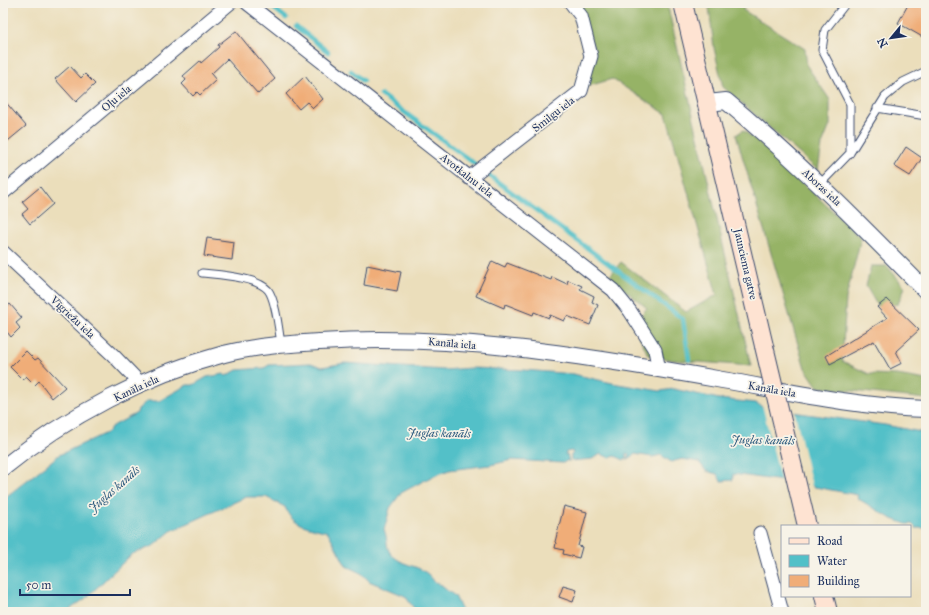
<svg xmlns="http://www.w3.org/2000/svg" width="929" height="615" font-family="'IM FELL Great Primer',serif">
<style>
.forest{fill:#96b366;stroke:#587162}
.water{fill:#52c0c8;stroke:#367893}
.pier{fill:#ebdebb}
.lines{fill:none;stroke-linecap:round;stroke-linejoin:round}
.stream{stroke:#52c0c8;stroke-width:4.5}
.building{fill:#f0ad78}
.service-casing{stroke:#3a496c;stroke-width:9}
.minor-casing{stroke:#3a496c;stroke-width:15}
.tertiary-casing{stroke:#3a496c;stroke-width:18}
.secondary-casing{stroke:#3a496c;stroke-width:20}
.service{stroke:#fff;stroke-width:7}
.minor{stroke:#fff;stroke-width:13}
.tertiary{stroke:#fff;stroke-width:16}
.secondary{stroke:#fee3d2;stroke-width:18}
.secondary-bridge-casing{stroke:#3a496c;stroke-width:20;stroke-linecap:butt}
.secondary-bridge{stroke:#fee3d2;stroke-width:18}
.labels{text-anchor:middle;stroke-width:3.5;stroke-linejoin:round;paint-order:stroke}
.street-label{font-size:11px;fill:#1b2f5e;stroke:#f7f3e8}
.water-label{font-size:12px;font-style:italic;fill:#2c5a7e;stroke:#f7f3e8}
</style>
<rect width="100%" height="100%" fill="#f7f3e8"/>
<filter id="ink" filterUnits="userSpaceOnUse"><feTurbulence type="fractalNoise" baseFrequency=".025" numOctaves="2"/><feDisplacementMap in="SourceGraphic" scale="8" xChannelSelector="R" yChannelSelector="G"/><feConvolveMatrix kernelMatrix="1 2 1 2 8 2 1 2 1" color-interpolation-filters="sRGB"/></filter>
<filter id="wash" filterUnits="userSpaceOnUse"><feTurbulence type="fractalNoise" baseFrequency=".012" numOctaves="4" result="noise"/><feDisplacementMap in="SourceGraphic" scale="16" xChannelSelector="R" yChannelSelector="G"/><feGaussianBlur stdDeviation="0.9" result="paint"/><feColorMatrix in="noise" values="0 0 0 0 0 0 0 0 0 0 0 0 0 0 0 0 0 1.4 0 .05"/><feComposite in="paint" operator="in"/></filter>
<g filter="url(#wash)">
<rect width="100%" height="100%" fill="#ebdebb"/>
<path class="forest" d="M 579,3 L 667,3 L 751,366 L 672,360 L 648,355 L 634,324 L 647,308 L 609,277 L 621,262 L 686,312 L 717,295 L 666,114 L 612,79 L 582,88 L 596,56 Z
M 712,3 L 745,3 L 743,10 L 805,49 L 807,66 L 830,100 L 830,125 L 822,145 L 818,170 L 723,87 L 714,48 L 709,7 Z
M 743,130 L 767,149 L 861,238 L 846,298 L 842,361 L 869,374 L 897,375 L 926,380 L 926,399 L 818,387 L 805,368 L 736,135 Z
M 871,266 L 887,266 L 905,287 L 898,304 L 878,307 L 866,286 Z"/>
<path class="water" d="M 311,363 L 322,367 L 345,363 L 444,370 L 471,368 L 524,370 L 573,374 L 612,383 L 660,391 L 674,389 L 719,399 L 756,403 L 764,408 L 885,425 L 926,433 L 926,528 L 916,528 L 912,524 L 906,524 L 890,518 L 857,498 L 858,495 L 783,481 L 733,474 L 733,480 L 721,481 L 717,474 L 706,471 L 699,462 L 682,459 L 671,462 L 661,455 L 652,457 L 635,454 L 627,461 L 629,454 L 626,453 L 626,459 L 624,460 L 615,456 L 610,458 L 601,454 L 592,459 L 571,461 L 571,455 L 573,453 L 572,451 L 566,452 L 565,455 L 567,454 L 569,462 L 568,460 L 563,463 L 512,460 L 490,465 L 449,470 L 429,478 L 401,493 L 390,508 L 384,530 C 388,537 385,547 391,554 C 405,569 424,563 435,583 L 442,585 L 445,589 L 455,596 L 462,611 L 466,612 L 416,611 L 405,596 L 369,581 L 361,573 L 346,566 L 328,532 C 310,527 293,526 285,507 L 266,497 L 246,497 L 171,531 L 153,546 L 132,554 L 86,598 L 66,612 L 3,612 L 3,501 L 7,496 L 59,455 L 108,432 L 111,427 L 137,413 L 138,409 L 147,401 L 159,401 L 187,385 L 193,385 L 207,377 L 224,374 L 226,376 L 237,370 L 264,368 L 269,365 Z"/>
<path class="pier" d="M 762,404 L 794,409 L 813,490 L 781,482 Z"/>
<g class="lines">
<path class="stream" d="M 267,3 L 286,18
M 296,26 L 328,52
M 351,71 L 363,81
M 381,95 L 475,164
M 490,176 L 683,319 L 689,360"/>
</g>
<g id="blocks">
<path class="building" d="M 909,3 L 915,3 L 926,9 L 926,39 L 898,23 Z
M 236,31 L 275,79 L 258,94 L 227,59 L 211,74 L 216,80 L 200,95 L 197,92 L 193,96 L 182,84 L 186,80 L 183,76 L 200,61 L 201,63 L 219,47 L 218,45 Z
M 70,66 L 81,78 L 85,74 L 95,84 L 76,102 L 55,79 Z
M 305,76 L 323,99 L 313,108 L 307,102 L 299,109 L 286,94 Z
M 3,99 L 26,126 L 3,145 Z
M 906,147 L 922,158 L 910,176 L 894,166 Z
M 40,187 L 53,204 L 30,224 L 22,214 L 28,209 L 22,202 Z
M 207,238 L 234,242 L 232,260 L 204,256 Z
M 492,261 L 505,267 L 507,263 L 551,280 L 552,277 L 567,284 L 568,280 L 582,286 L 580,289 L 594,296 L 592,302 L 598,305 L 590,325 L 567,316 L 564,321 L 550,315 L 549,318 L 534,312 L 533,315 L 505,304 L 504,308 L 476,296 Z
M 367,265 L 401,272 L 397,291 L 364,285 Z
M 887,299 L 919,330 L 896,351 L 902,363 L 890,369 L 874,341 L 830,364 L 826,356 L 887,318 L 877,307 Z
M 10,304 L 22,318 L 16,323 L 20,328 L 11,337 L 7,332 L 3,335 L 3,309 Z
M 26,351 L 35,360 L 38,358 L 65,387 L 52,398 L 39,381 L 35,385 L 26,376 L 23,380 L 10,367 Z
M 564,506 L 587,512 L 578,546 L 582,547 L 579,558 L 563,554 L 564,550 L 555,548 L 556,543 L 555,542 Z
M 563,586 L 577,590 L 573,602 L 559,597 Z"/>
</g>
</g>
<g filter="url(#ink)">
<use href="#blocks" fill-opacity="0" stroke="#3a496c" stroke-width="1"/>
<g class="lines">
<defs>
<path id="service" d="M 846,3 L 825,30 L 822,50 L 850,104 L 850,153
M 877,108 L 926,116
M 820,184 L 850,153 L 885,97 L 903,82 L 926,71
M 202,273 C 219,275 257,277 268,290 C 276,300 279,332 281,344"/>
<path id="minor" d="M 247,3 L 613,290 L 630,311 L 655,350 L 659,370
M 469,178 L 581,91 L 591,56 L 581,16 L 571,3
M 3,193 L 230,3
M 3,252 L 113,355 L 141,384
M 760,533 L 782,612"/>
<path id="tertiary" d="M 708,103 L 726,101 C 797,160 861,225 926,291
M 3,468 C 67,416 145,375 224,354 C 255,346 288,344 320,342 C 453,333 586,356 717,379 C 786,391 856,407 926,409"/>
<path id="secondary" d="M 683,3 L 764,346
M 824,596 L 828,612"/>
</defs>
<use href="#service" class="service-casing"/>
<use href="#minor" class="minor-casing"/>
<use href="#tertiary" class="tertiary-casing"/>
<use href="#secondary" class="secondary-casing"/>
<use href="#service" class="service"/>
<use href="#minor" class="minor"/>
<use href="#tertiary" class="tertiary"/>
<use href="#secondary" class="secondary"/>
<defs>
<path id="secondary-bridge" d="M 764,346 L 807,526"/>
</defs>
<use href="#secondary-bridge" class="secondary-bridge-casing"/>
<use href="#secondary-bridge" class="secondary-bridge"/>
</g>
</g>
<g class="labels">
<g class="street-label">
<text transform="translate(116 98) rotate(-40)" y="4">Oļu iela</text>
<text transform="translate(553 114) rotate(-38)" y="4">Smilgu iela</text>
<text transform="translate(467 175) rotate(38)" y="4">Avotkalnu iela</text>
<text transform="translate(822 187) rotate(43)" y="4">Aboras iela</text>
<text transform="translate(746 264) rotate(77)" y="4">Jaunciema gatve</text>
<text transform="translate(73 317) rotate(43)" y="4">Vīgriežu iela</text>
<text transform="translate(452 343) rotate(5)" y="4">Kanāla iela</text>
<text transform="translate(136 388) rotate(-25)" y="4">Kanāla iela</text>
<text transform="translate(772 389) rotate(10)" y="4">Kanāla iela</text>
</g>
<g class="water-label">
<text transform="translate(439 433) rotate(1)" y="4">Juglas kanāls</text>
<text transform="translate(763 440) rotate(1)" y="4">Juglas kanāls</text>
<text transform="translate(114 489) rotate(-41)" y="4">Juglas kanāls</text>
</g>
</g>
<rect width="929" height="615" fill="none" stroke="#f7f3e8" stroke-width="16"/>
<rect x="781" y="525" width="130" height="72" fill="#f7f3e8" stroke="#9fa5b1"/>
<rect x="789" y="538" width="20" height="6" fill="#fee3d2" stroke="#9fa5b1"/>
<text x="817" y="545" font-size="12" fill="#1b2f5e">Road</text>
<rect x="789" y="555" width="20" height="12" fill="#52c0c8" stroke="#9fa5b1"/>
<text x="817" y="565" font-size="12" fill="#1b2f5e">Water</text>
<rect x="789" y="575" width="20" height="12" fill="#f0ad78" stroke="#9fa5b1"/>
<text x="817" y="585" font-size="12" fill="#1b2f5e">Building</text>
<g transform="translate(891 38) rotate(241)" stroke="#f7f3e8" stroke-width="3" paint-order="stroke">
<path d="M0-3L7 15L0 10L-7 15Z" fill="#1b2f5e"/>
<text y="-6" font-size="11" font-weight="bold" text-anchor="middle" fill="#1b2f5e">N</text>
</g>
<path d="M20 589v6h110v-6" fill="none" stroke="#1b2f5e" stroke-width="2"/>
<text x="26" y="589" font-size="12" fill="#1b2f5e" stroke="#f7f3e8" stroke-width="3" paint-order="stroke">50 m</text>
</svg>
